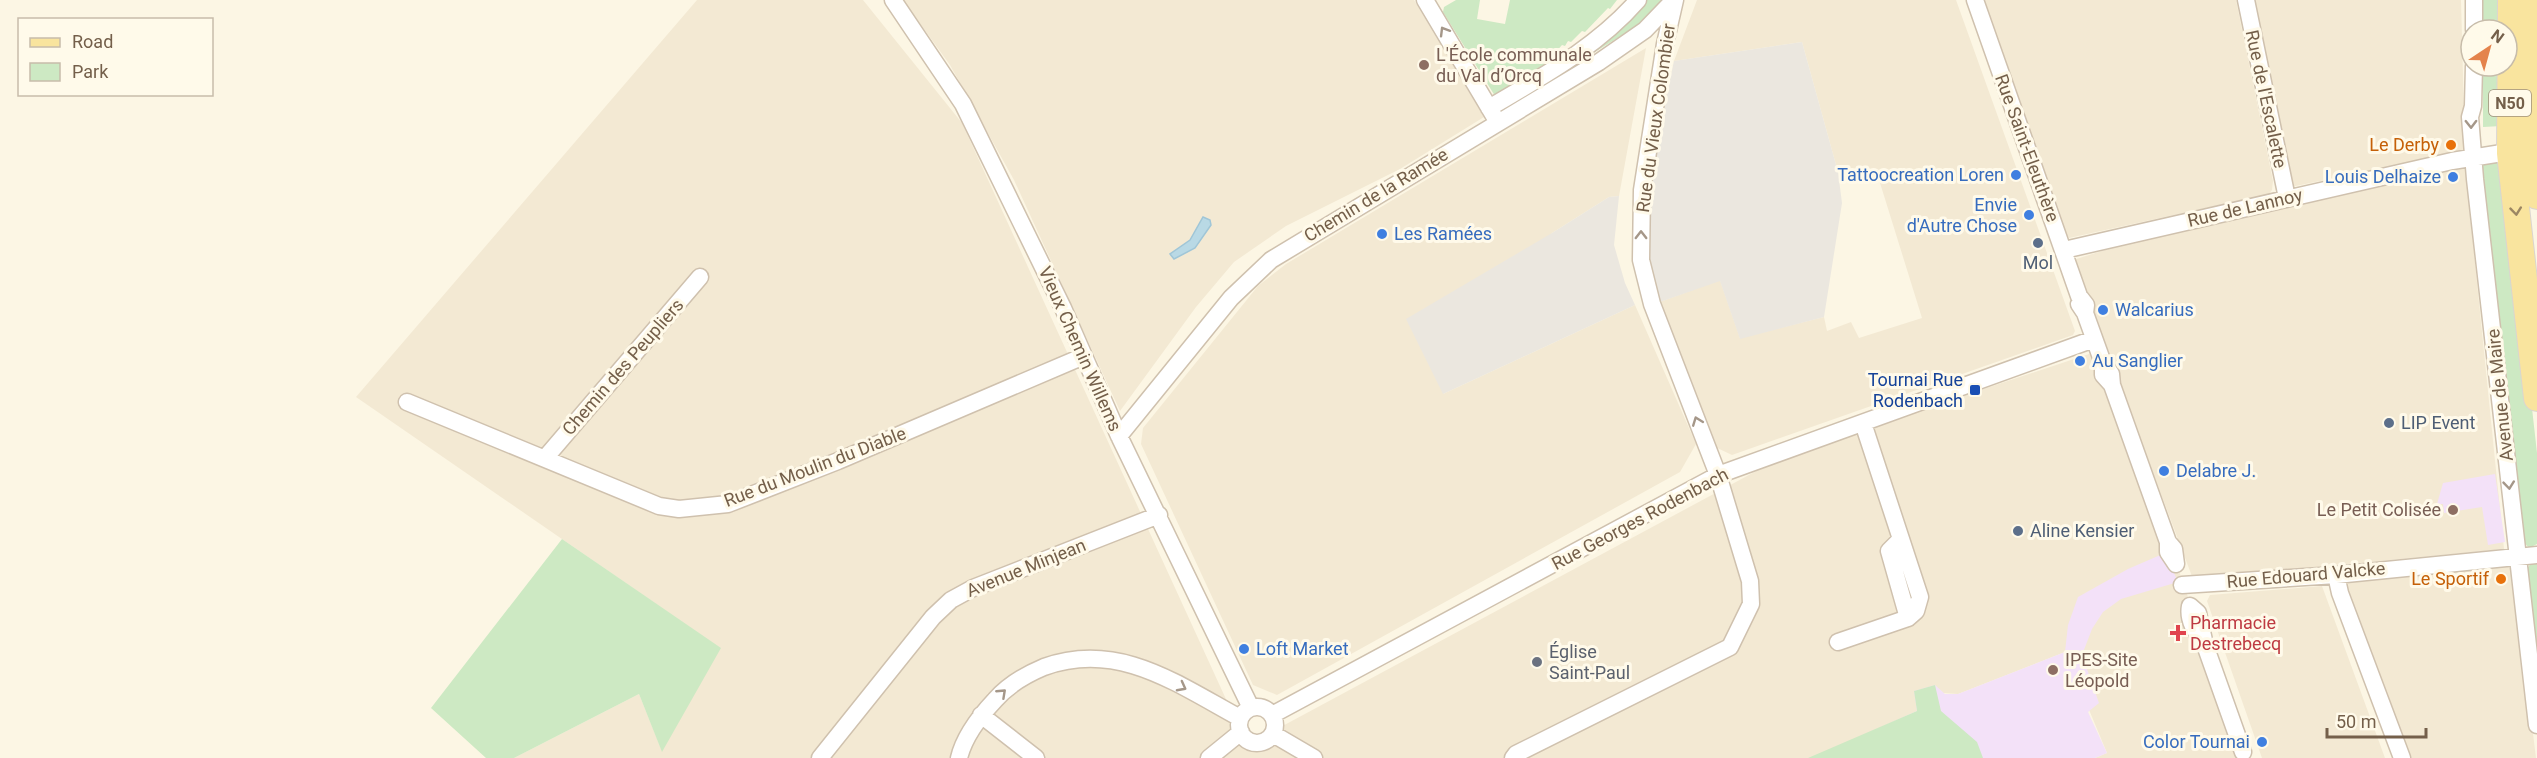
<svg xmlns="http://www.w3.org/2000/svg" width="2537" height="758" font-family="Roboto,sans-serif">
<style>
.residential{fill:#f3e9d3}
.industrial{fill:#ebe7df}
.education{fill:#f3e1f8}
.green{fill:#cde9c3}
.water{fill:#b9d9e5;stroke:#a0c6d7;stroke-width:1.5}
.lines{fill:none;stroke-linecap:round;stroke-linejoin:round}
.minor-casing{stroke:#cfc1ae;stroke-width:19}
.primary-casing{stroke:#dbd5d0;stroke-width:28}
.minor{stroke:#fff;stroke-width:16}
.primary{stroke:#f9e49e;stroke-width:26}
.oneway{stroke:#a59789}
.oneway2{stroke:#9c8763}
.education-dot{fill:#8d6e63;stroke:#fffaea;stroke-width:2}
.food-dot{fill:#e8710a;stroke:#fffaea;stroke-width:2}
.shop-dot{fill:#3f7fe0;stroke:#fffaea;stroke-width:2}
.service-dot{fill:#5c6f8a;stroke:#fffaea;stroke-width:2}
.transit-dot{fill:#1a4fb4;stroke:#fffaea;stroke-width:2}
.health-dot{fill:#e0444e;stroke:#fffaea;stroke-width:2}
.worship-dot{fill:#6b7280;stroke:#fffaea;stroke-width:2}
.labels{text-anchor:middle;stroke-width:6;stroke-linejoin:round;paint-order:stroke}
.shield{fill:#fffaea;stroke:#9e8e7a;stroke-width:1.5}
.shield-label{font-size:16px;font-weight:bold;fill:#745f4a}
.education-label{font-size:18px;fill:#785e54;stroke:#fffaea;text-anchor:start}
.street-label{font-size:18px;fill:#745f4a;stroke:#fffaea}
.food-label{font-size:18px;fill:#c56008;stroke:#fffaea;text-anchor:end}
.shop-label{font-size:18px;fill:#366cbe;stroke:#fffaea;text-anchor:start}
.service-label{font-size:18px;fill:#4e5e75;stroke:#fffaea;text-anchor:start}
.transit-label{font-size:18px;fill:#164399;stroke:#fffaea;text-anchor:end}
.health-label{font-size:18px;fill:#be3a42;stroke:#fffaea;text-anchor:start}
.worship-label{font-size:18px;fill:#5b616d;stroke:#fffaea;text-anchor:start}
</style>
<rect width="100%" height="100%" fill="#fcf6e4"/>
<path class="residential" d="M 697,0 L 863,0 L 962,123 L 1247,745 L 1788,454 L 2098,351 L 2175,559 L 2243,758 L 2095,758 L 2107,753 L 2065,652 L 1958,694 L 1915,691 L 1917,711 L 1812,758 L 514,758 L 639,694 L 662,751 L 720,648 L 356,397 Z
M 903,0 L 1414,0 L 1484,117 L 1400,169 L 1286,226 L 1234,262 L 1196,307 L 1120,411 L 1014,180 L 950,65 Z
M 1697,0 L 1956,0 L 2075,331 L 2073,335 L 1732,455 L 1711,445 L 1657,303 L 1720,280 L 1740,338 L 1824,317 L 1827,331 L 1851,322 L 1859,338 L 1922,318 L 1876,170 L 1838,172 L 1802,42 L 1674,61 Z
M 1982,0 L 2236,0 L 2273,181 L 2272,190 L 2269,194 L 2069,238 L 2067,236 Z
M 2248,0 L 2461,0 L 2465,151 L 2281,189 Z
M 1646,48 L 1619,196 L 1609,197 L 1552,233 L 1443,394 L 1635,305 L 1696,444 L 1680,472 L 1277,695 L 1253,685 L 1141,444 L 1143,428 L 1258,286 L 1286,264 Z
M 2465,164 L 2504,549 L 2193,579 L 2073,260 L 2160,233 Z
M 2504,564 L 2513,570 L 2536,758 L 2406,758 L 2342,587 L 2348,577 Z
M 2322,586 L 2385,758 L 2262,758 L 2207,601 L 2210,595 Z"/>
<path class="industrial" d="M 1802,42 L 1838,172 L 1842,203 L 1824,317 L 1740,339 L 1720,281 L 1657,303 L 1645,241 L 1648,191 L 1660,127 L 1674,61 Z
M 1619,196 L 1614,245 L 1625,283 L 1635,305 L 1443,394 L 1406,319 L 1552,233 L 1609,197 Z"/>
<path class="education" d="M 2495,474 L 2505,542 L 2488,545 L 2482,507 L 2444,513 L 2443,504 L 2437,504 L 2443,483 Z
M 2165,553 L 2178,582 L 2121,599 L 2103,612 L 2092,629 L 2082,655 L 2099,703 L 2088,712 L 2107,753 L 2095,758 L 1812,758 L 1917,711 L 1914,691 L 1935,685 L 1945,694 L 1958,694 L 2065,652 L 2068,625 L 2078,597 L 2128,569 Z"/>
<path class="green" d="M 1456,0 L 1480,0 L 1477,19 L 1505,24 L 1510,0 L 1617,0 L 1610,9 L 1608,8 L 1585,32 L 1582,31 L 1571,42 L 1568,41 L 1565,46 L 1562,45 L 1555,53 L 1549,51 L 1543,68 L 1495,96 L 1443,12 L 1444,7 Z
M 1646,0 L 1662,0 L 1637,26 L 1507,106 Z
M 2483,0 L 2504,0 L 2504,30 L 2483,30 Z
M 2483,66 L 2503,66 L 2502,126 L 2483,127 Z
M 2497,160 L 2506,175 L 2537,453 L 2537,544 L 2529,548 L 2524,542 L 2481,163 Z
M 562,539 L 721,648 L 662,752 L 639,694 L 514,758 L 486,758 L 431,708 Z
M 2533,561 L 2537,561 L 2537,665 L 2525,571 Z
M 1935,685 L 1941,711 L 1977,742 L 1983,758 L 1808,758 L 1917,711 L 1914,691 Z"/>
<path class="water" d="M 1203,217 L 1210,220 L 1211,225 L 1195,248 L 1174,259 L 1170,254 L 1190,240 Z"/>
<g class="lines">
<defs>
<path id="minor" d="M 893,0 L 963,104 L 1063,308 L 1119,436 L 1251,708
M 1425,0 L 1494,116
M 1975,0 L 2079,296 L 2086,305 L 2085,313
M 2246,0 L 2287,198
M 2474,30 L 2474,0
M 2474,66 L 2473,106 L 2470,117 L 2475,179 L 2537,725
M 1489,108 C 1543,76 1597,47 1638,0
M 2064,250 L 2452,161 L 2502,153 L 2517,154
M 2079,304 L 2085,313 L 2103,363
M 2112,385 L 2103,375 L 2103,363 L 2111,374 L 2112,385 L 2168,542
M 407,402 L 659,506 L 679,509 L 728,504 L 838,461 L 1084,356
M 1119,436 L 1231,298 L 1271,260 L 1599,62 L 1645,30 L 1673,1
M 546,457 L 700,277
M 1901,539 L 1889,551 L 1908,618
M 2168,542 L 2174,549 L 2176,564 L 2168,552 Z
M 2336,575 L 2340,593 L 2402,758
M 2182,585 L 2336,575 L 2537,555
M 1838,642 L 1908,618 L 1916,611 L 1920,597 L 1863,423
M 2205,645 C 2197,634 2187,621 2190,606 L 2198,613 L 2205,645 L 2243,752
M1239 725a18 18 0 1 1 36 0a18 18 0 1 1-36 0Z
M 981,715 L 1036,758
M 1272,715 L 1718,475 L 2094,339
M 1273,734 L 1314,758
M 820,758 L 933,617 L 951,600 L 973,588 L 1159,515
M 959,758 C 964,737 980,716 995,700 C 1008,685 1025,675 1044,667 C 1118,640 1177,684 1240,718
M 1209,758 L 1241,732
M 1513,758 L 1516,754 L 1730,647 L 1751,604 L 1750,581 L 1718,475 L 1652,304 L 1641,260 L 1642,190 L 1665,44 L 1675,0"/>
<path id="primary" d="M 2511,0 L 2510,153 L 2537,398
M 2530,0 L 2532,155 L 2537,196"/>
</defs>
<use href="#minor" class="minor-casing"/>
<use href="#primary" class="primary-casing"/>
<use href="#minor" class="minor"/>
<use href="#primary" class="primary"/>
</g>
<defs><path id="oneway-chevron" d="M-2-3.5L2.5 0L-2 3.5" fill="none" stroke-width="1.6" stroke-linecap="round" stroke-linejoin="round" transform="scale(1.5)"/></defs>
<g class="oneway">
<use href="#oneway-chevron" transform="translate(1444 31) rotate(-121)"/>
<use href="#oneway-chevron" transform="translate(2471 124) rotate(89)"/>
<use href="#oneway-chevron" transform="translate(1641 235) rotate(-90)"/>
<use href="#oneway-chevron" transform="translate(1697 421) rotate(-111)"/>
<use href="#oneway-chevron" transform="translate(2509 485) rotate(84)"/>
<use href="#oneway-chevron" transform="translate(1182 687) rotate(28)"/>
<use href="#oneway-chevron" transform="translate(1002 693) rotate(-43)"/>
</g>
<use class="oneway2" href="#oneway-chevron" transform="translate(2516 211) rotate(84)"/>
<g class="education-dot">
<circle cx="1424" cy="65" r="6"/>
<circle cx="2453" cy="510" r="6"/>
<circle cx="2053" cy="670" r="6"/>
</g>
<g class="food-dot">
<circle cx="2451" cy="145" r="6"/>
<circle cx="2501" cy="579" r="6"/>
</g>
<g class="shop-dot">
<circle cx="2016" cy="175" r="6"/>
<circle cx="2453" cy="177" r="6"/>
<circle cx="2029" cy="215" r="6"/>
<circle cx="1382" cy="234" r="6"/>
<circle cx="2103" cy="310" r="6"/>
<circle cx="2080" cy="361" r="6"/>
<circle cx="2164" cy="471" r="6"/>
<circle cx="1244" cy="649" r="6"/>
<circle cx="2262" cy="742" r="6"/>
</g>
<g class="service-dot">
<circle cx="2038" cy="243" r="6"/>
<circle cx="2389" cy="423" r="6"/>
<circle cx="2018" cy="531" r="6"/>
</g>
<rect class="transit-dot" x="1969" y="384" width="12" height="12" rx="3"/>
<path class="health-dot" d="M2175 624h6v6h6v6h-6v6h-6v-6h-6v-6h6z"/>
<circle class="worship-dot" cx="1537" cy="662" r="6"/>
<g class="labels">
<rect class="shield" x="2489" y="90" width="42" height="26" rx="4.5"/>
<g class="shield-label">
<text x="2510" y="109">N50</text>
</g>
<g class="education-label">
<text x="1436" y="61">L'École communale<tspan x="1436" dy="21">du Val d’Orcq</tspan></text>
<text x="2441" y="516" text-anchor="end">Le Petit Colisée</text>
<text x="2065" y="666">IPES-Site<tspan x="2065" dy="21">Léopold</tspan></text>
</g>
<g class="street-label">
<text transform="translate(2266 99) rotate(78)" y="6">Rue de l'Escalette</text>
<text transform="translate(1656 118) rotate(-82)" y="6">Rue du Vieux Colombier</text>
<text transform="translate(2027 148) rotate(70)" y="6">Rue Saint-Eleuthère</text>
<text transform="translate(1376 195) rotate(-31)" y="6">Chemin de la Ramée</text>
<text transform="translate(2245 208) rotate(-13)" y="6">Rue de Lannoy</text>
<text transform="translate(1080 349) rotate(66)" y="6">Vieux Chemin Willems</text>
<text transform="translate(623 367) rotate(-49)" y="6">Chemin des Peupliers</text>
<text transform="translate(2500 395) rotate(-96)" y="6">Avenue de Maire</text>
<text transform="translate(815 467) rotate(-21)" y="6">Rue du Moulin du Diable</text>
<text transform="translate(1640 519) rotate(-28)" y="6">Rue Georges Rodenbach</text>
<text transform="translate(1026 568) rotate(-22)" y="6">Avenue Minjean</text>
<text transform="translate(2306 575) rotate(-5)" y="6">Rue Edouard Valcke</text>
</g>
<g class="food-label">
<text x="2439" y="151">Le Derby</text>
<text x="2489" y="585">Le Sportif</text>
</g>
<g class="shop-label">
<text x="2004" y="181" text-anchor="end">Tattoocreation Loren</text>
<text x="2441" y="183" text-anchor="end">Louis Delhaize</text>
<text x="2017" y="211" text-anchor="end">Envie<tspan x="2017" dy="21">d'Autre Chose</tspan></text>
<text x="1394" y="240">Les Ramées</text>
<text x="2115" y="316">Walcarius</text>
<text x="2092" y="367">Au Sanglier</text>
<text x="2176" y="477">Delabre J.</text>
<text x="1256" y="655">Loft Market</text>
<text x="2250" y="748" text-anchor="end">Color Tournai</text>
</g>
<g class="service-label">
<text x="2038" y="269" text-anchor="middle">Mol</text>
<text x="2401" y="429">LIP Event</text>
<text x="2030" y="537">Aline Kensier</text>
</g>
<g class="transit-label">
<text x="1963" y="386">Tournai Rue<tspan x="1963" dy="21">Rodenbach</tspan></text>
</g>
<g class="health-label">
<text x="2190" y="629">Pharmacie<tspan x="2190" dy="21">Destrebecq</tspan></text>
</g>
<g class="worship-label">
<text x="1549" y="658">Église<tspan x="1549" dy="21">Saint-Paul</tspan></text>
</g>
</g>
<rect x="18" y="18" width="195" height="78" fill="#fffaea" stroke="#c7bcaa" stroke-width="1.5"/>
<rect x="30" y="38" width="30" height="9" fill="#f9e49e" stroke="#c7bcaa" stroke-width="1.5"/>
<text x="72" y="48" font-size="18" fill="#745f4a">Road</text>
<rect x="30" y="63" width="30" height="18" fill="#cde9c3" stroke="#c7bcaa" stroke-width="1.5"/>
<text x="72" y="78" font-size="18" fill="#745f4a">Park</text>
<g transform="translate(2489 48) rotate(36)"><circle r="28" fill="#fffaea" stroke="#c7bcaa" stroke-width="1.5"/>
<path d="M0-4.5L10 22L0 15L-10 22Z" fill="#e4834c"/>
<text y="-9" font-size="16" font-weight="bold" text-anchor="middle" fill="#745f4a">N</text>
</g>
<path d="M2327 728v9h99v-9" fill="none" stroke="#745f4a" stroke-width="3"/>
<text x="2336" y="728" font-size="18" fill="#745f4a" stroke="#fffaea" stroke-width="4.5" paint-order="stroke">50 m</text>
</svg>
